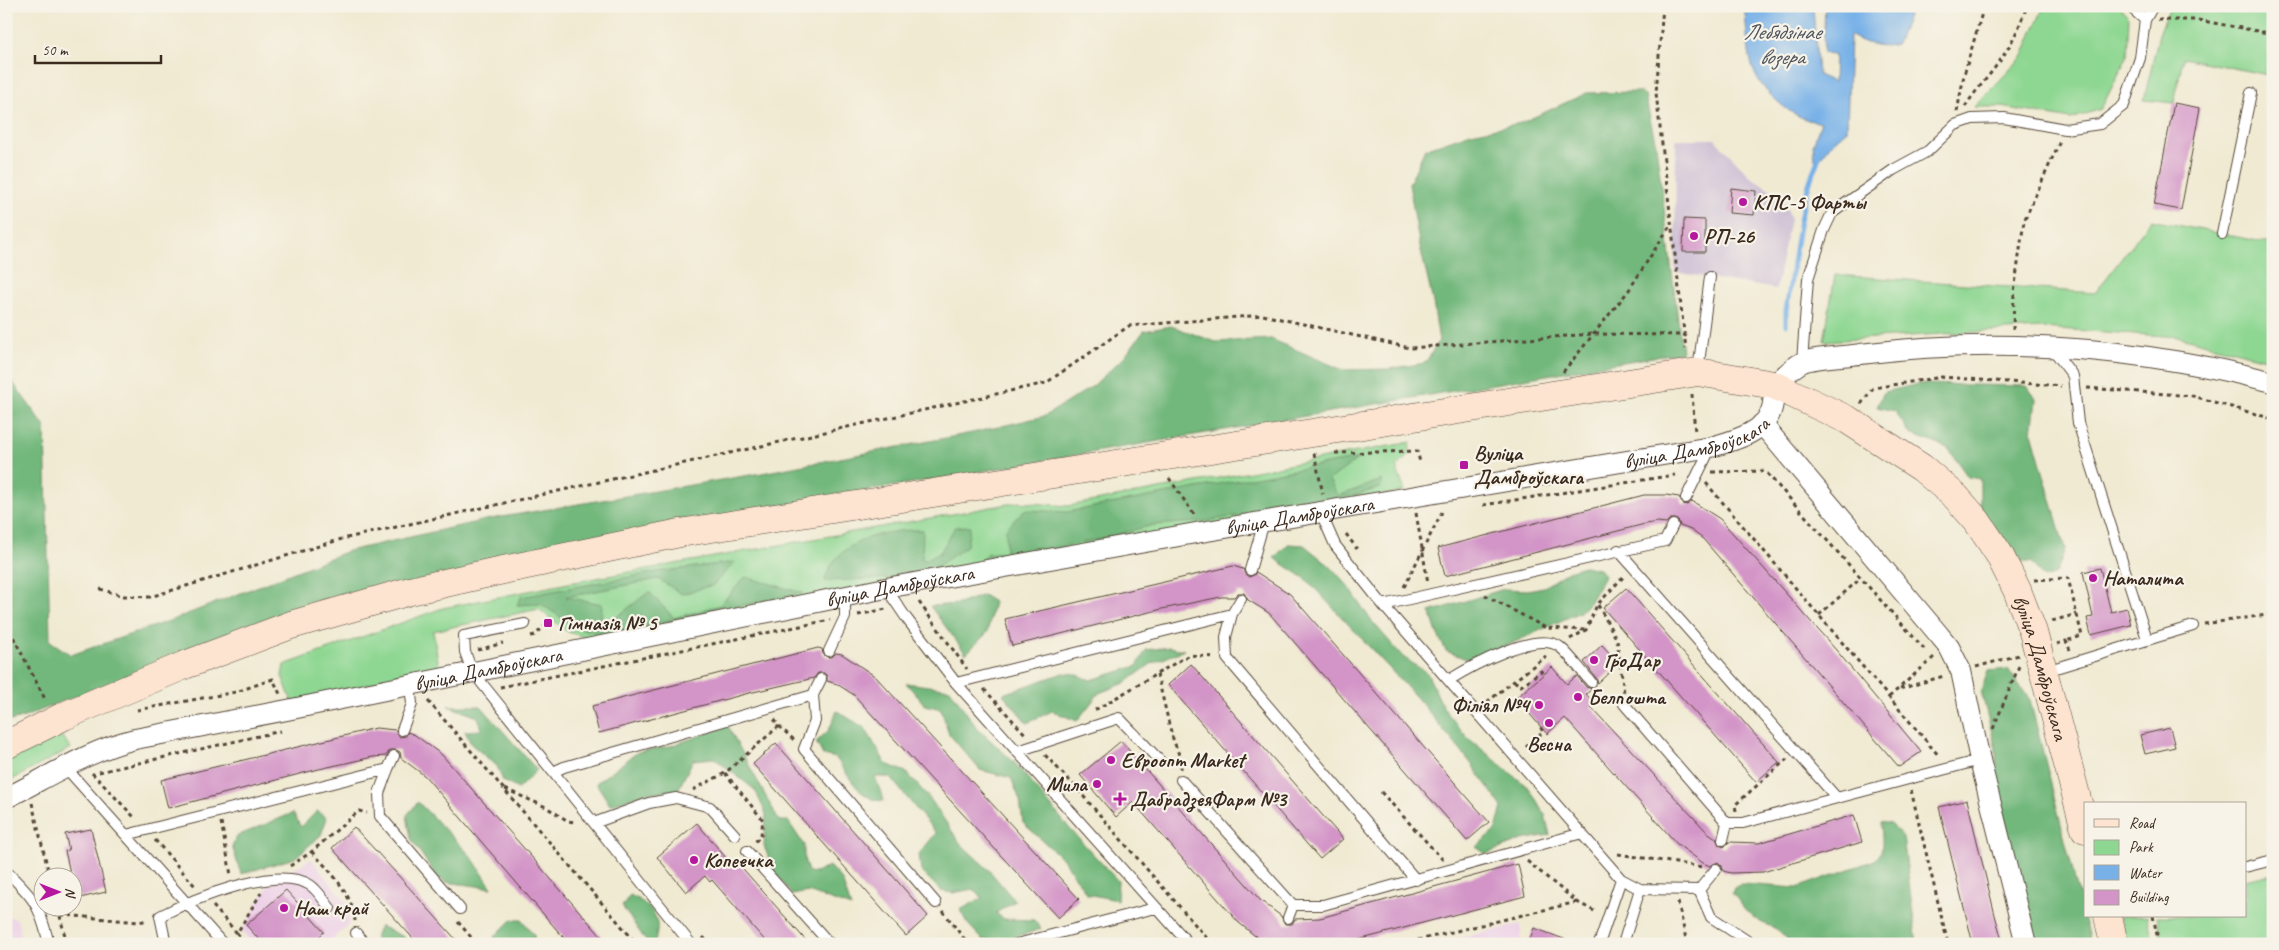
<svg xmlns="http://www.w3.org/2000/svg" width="2279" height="950" font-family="Caveat,sans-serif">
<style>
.built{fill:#edd0e8}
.industrial{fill:#ccbed4}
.green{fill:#8ed792;stroke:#648058}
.forest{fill:#72b87c;stroke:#56714d}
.water{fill:#77b1e8;stroke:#596e83}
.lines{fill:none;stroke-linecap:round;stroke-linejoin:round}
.stream{stroke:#77b1e8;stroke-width:5}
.building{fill:#d394c7}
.lane-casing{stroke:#564739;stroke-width:12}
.street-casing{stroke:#564739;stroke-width:22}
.secondary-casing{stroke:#564739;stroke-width:29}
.path{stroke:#564739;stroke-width:3;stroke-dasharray:4 4;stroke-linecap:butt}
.lane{stroke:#fff;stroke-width:10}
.street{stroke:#fff;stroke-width:20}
.secondary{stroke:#fde4d1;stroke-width:28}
.poi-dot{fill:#b5179e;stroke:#f7f3e8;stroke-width:2}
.labels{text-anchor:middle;stroke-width:4.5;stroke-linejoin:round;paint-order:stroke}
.poi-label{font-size:21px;font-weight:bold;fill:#3b2a1e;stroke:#f7f3e8;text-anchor:start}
.street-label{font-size:21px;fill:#3b2a1e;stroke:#f7f3e8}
.water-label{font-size:22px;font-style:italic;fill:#4d525b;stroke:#f7f3e8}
</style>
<rect width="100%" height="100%" fill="#f7f3e8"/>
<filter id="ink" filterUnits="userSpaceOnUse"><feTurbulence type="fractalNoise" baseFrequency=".02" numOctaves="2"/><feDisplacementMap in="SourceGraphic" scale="10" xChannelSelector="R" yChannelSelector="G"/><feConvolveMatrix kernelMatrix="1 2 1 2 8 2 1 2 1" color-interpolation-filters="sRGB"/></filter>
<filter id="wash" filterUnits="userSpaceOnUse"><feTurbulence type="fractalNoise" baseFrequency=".0096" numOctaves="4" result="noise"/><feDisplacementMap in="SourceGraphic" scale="20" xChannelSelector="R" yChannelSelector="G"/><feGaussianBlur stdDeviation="1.12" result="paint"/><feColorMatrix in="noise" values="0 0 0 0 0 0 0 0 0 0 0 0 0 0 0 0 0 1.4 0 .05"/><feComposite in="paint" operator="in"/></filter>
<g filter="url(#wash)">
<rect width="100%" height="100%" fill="#f0ead2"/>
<path class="built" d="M 311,859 L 350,907 L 349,924 L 327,944 L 321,940 L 316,944 L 253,944 L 242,931 L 269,884 Z
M 6,916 L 17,919 L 23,944 L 6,944 Z
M 1521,924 L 1521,944 L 1436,944 Z"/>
<path class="industrial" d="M 1676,139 L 1715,139 L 1751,177 L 1780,196 L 1787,208 L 1790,219 L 1776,289 L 1675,272 Z"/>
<path class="green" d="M 2044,6 L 2119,6 L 2129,17 L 2127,57 L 2101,109 L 2071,119 L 2002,107 L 1974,107 L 2023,56 Z
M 2170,6 L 2273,6 L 2273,76 L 2183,58 L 2174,103 L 2144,100 L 2159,34 Z
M 2151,220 L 2273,244 L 2273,361 L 2180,337 L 2042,328 L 1824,341 L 1835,275 L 2095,293 Z
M 1411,442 L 1408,456 L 1396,467 L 1405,491 L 595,640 L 568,632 L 539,609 L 433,631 L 439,668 L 292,702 L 282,676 L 284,665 L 443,608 L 569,583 L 1019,502 L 1068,506 Z
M 59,733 L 71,748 L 6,783 L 6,758 Z
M 2273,874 L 2273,944 L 2163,944 L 2157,916 L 2245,916 L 2245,880 Z
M 2120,916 L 2147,916 L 2154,944 L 2126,944 Z"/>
<path class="forest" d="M 1640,92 L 1645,96 L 1656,145 L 1682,352 L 789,504 L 169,658 L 22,718 L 6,722 L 6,373 L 45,427 L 50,641 L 71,655 L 172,620 L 348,551 L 490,519 L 762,473 L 972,433 L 1045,416 L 1093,386 L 1123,358 L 1144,331 L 1171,326 L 1216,342 L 1271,339 L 1343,370 L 1389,369 L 1425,363 L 1439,341 L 1433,302 L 1419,242 L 1409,184 L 1425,149 L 1471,133 L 1521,123 L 1587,93 Z
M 1919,384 L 2027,386 L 2036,399 L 2032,433 L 2065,549 L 2056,574 L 2044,578 L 2031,562 L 2021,562 L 1989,526 L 1980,505 L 1980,479 L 1968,477 L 1948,448 L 1910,434 L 1895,411 L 1877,407 L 1884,392 Z
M 1359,458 L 1329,480 L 1338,496 L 1382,480 L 1380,488 L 1356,495 L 1262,512 L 1200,522 L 1153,525 L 1101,539 L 981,562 L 986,554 L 1006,552 L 1006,529 L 1024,510 L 1067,512 Z
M 970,526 L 967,546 L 929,572 L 895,578 L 825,581 C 834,540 886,529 923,530 L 922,561 L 940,553 L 955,527 Z
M 1288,544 L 1304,545 L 1330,566 L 1349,587 L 1370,619 L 1403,657 L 1427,673 L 1444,709 L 1467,737 L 1530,789 L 1545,815 L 1550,835 L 1522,840 L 1486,854 L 1476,847 L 1496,830 L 1502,807 L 1470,762 L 1417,698 L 1306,579 L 1274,558 Z
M 735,562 L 713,585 L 682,594 L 658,579 L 566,597 L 602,604 L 601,629 L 649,592 L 674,618 L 720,605 L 745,577 L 803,593 L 601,634 L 577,628 L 541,604 L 517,605 L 521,597 L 656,572 Z
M 1584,566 L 1599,569 L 1605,575 L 1589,603 L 1580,612 L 1480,658 L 1466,659 L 1446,651 L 1437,633 L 1430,612 L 1504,589 L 1527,590 L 1544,587 L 1568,571 Z
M 983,595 L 994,602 L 987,633 L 966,654 L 930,606 L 959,604 Z
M 1169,647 L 1184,650 L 1151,664 L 1125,683 L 1099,693 L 1077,721 L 1052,711 L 1027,723 L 1003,694 L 1063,673 L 1075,674 L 1091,680 L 1137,666 L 1146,650 Z
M 2008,669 L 2030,700 L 2091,944 L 2037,944 L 1996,791 L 1996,749 L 1981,691 L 1988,671 Z
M 906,683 L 950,689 L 977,728 L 1014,762 L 1070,829 L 1118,881 L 1117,900 L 1087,894 L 1064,860 L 1023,823 L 1020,800 L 1011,778 L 980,770 L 949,734 L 941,709 L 925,705 Z
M 448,706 L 481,706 L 537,770 L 518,789 L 503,781 L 497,766 L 471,744 L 465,731 L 482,730 L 478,717 Z
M 837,711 L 865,728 L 886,764 L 906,772 L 931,800 L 960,843 L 989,870 L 1015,901 L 996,913 L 1004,919 L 1034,920 L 1041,929 L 1003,941 L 983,940 L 967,923 L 960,910 L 982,898 L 973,889 L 953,893 L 941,891 L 921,871 L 919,854 L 936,833 L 890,777 L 875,777 L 884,801 C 860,801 849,776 836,758 L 823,755 L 816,742 L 829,730 Z
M 728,726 L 779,821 L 788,821 L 804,845 L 804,858 L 808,872 L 816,873 L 829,866 L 842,880 L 851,907 L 808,892 L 792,895 L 774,871 L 764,846 L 766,814 L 755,790 L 714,758 L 693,760 L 678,790 L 646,793 L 610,805 L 596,783 L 638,752 L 670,746 Z
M 418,802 L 471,856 L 492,888 L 445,882 L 437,877 L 411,839 L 407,815 Z
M 317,811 L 327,818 L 321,835 L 295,858 L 241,874 L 232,846 L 237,836 L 293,813 L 301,827 Z
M 1881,822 L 1891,824 L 1903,837 L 1917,944 L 1788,944 C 1780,923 1765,929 1751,915 C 1743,909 1739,900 1732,893 L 1734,888 L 1741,884 L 1797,888 L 1875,860 C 1886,851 1881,835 1881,822 Z
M 630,895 C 653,906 663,918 654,944 L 648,944 L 622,906 Z
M 511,920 L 522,920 L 534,935 L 535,944 L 493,944 L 495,936 Z
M 380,926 L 404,937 L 407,944 L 378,944 L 375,937 Z"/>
<path class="water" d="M 1744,6 L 1813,6 L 1818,75 L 1834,82 L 1835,54 L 1823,53 L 1825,6 L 1912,6 L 1897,44 C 1881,49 1863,43 1850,35 L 1847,130 L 1831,144 L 1816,164 L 1813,145 L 1821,122 C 1797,122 1770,98 1757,78 C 1747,61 1747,26 1744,6 Z"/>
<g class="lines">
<path class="stream" d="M 1786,325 L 1786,311 C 1795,260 1797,208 1818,160"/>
</g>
<g id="blocks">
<path class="building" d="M 2174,103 L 2200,108 L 2181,210 L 2154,205 Z
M 1731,188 L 1756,191 L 1754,215 L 1729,213 Z
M 1684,219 L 1705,220 L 1705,252 L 1683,252 Z
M 1644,495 L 1666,495 L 1679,497 L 1683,504 L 1687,505 L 1692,501 L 1720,519 L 1836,650 L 1921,752 L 1899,767 L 1703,539 L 1691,530 L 1680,526 L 1679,522 L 1676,519 L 1670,519 L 1666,523 L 1657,522 L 1641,525 L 1445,576 L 1438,548 Z
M 1233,566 L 1243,569 L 1245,574 L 1249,577 L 1254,575 L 1256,572 L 1290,594 L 1489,822 L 1467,841 L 1269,613 L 1248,600 L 1244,593 L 1238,593 L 1234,597 L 1221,597 L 1162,609 L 1012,646 L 1005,619 Z
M 2100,568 L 2111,612 L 2127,608 L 2131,625 L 2091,635 L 2087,618 L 2093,617 L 2083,572 Z
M 1626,588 L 1779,762 L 1756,782 L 1603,608 Z
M 1602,645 L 1619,663 L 1598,683 L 1596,678 L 1584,662 Z
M 818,648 L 822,649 L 823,654 L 827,657 L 832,657 L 836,653 L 842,654 L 876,677 L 1079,899 L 1058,918 L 854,695 L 837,684 L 827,681 L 827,676 L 824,673 L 818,673 L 814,678 L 749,693 L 599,733 L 592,706 Z
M 1191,664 L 1343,839 L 1320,859 L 1168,685 Z
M 1552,667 L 1567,684 L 1577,676 L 1586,687 L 1592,689 L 1586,694 L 1594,703 L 1590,706 L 1707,832 L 1716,838 L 1719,845 L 1724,847 L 1729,842 L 1759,843 L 1854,815 L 1862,842 L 1763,872 L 1731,873 L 1723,871 L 1722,866 L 1718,862 L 1710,866 L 1703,863 L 1677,844 L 1565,718 L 1547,734 L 1516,698 Z
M 376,728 L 395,730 L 400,737 L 406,736 L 408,732 L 415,735 L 442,755 L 608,944 L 569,944 L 425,776 L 401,758 L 400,752 L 396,750 L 390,750 L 386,756 L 373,757 L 319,769 L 168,808 L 161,780 Z
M 2170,728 L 2175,747 L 2145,754 L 2140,735 Z
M 1121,741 L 1260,900 L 1281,916 L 1285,924 L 1292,924 L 1295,919 L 1320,918 L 1518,864 L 1525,896 L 1343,944 L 1265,944 L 1238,922 L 1133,802 L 1116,817 L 1080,775 Z
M 776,743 L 928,916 L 906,936 L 753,764 Z
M 1967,800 L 1995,915 L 2003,944 L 1973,944 L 1939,807 Z
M 697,823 L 733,866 L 737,862 L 809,944 L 768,944 L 712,880 L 710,882 L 705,876 L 686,892 L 657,857 Z
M 354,827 L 396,873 L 460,944 L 418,944 L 332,848 Z
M 91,829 L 106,892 L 80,898 L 77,885 L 73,886 L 65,851 L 69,850 L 65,834 Z
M 286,890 L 324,932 L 311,944 L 263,944 L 246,925 Z
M 1534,928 L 1572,942 L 1572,944 L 1528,944 Z"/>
</g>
</g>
<g filter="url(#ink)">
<use href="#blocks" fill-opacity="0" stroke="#564739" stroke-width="1"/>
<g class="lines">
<defs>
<path id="lane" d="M 2129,6 L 2145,20
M 2222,234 L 2251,93
M 2052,348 L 2073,376 L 2078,423 L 2147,639
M 1802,362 L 1808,279 L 1824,230 L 1832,213 L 1893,170 L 1928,151 L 1955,125 L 1972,119 L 2004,118 L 2065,129 L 2100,124 L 2124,105 L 2140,58 L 2145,20 L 2153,6
M 1698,371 L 1710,277
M 1686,498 L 1711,447
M 1321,513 L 1335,545 L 1383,605 L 1621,879 L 1640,889 L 1699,890 L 1716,869
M 1618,550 L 1836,797
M 1250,570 L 1264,522
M 886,588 L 907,619 L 956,683 L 1189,944
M 1383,605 L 1665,541 L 1673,525
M 1232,614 L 1226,637 L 1227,658 L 1416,880
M 525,624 L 464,636 L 465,652 L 472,671 L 691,944
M 829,651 L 845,617 L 845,596
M 2046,671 L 2193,626
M 1449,680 C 1470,667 1538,629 1560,647 C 1571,656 1581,671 1591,682
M 956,683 L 1232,614 L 1241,599
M 813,695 L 815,721 L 804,749 L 936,903
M 1624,704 L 1727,823 L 1743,823 L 1980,760
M 402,730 L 412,704 L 410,685
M 1018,751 L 1119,718 L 1160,761
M 66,768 L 223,944
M 388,769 L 379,793 L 380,816 L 460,909
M 553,772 L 564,767 L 813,695 L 821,679
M 1181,780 L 1293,905 L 1323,905 L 1582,833
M 594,823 L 649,803 L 676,798 L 710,807 L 735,835
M 126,835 L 388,769 L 394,756
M 1723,840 L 1727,823
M 747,851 L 830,944
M 2245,867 L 2273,860
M 6,871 C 35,899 39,904 49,944
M 1699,890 L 1711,917 L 1752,944
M 1288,918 L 1293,905
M 356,933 L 365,944
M 166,944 L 160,916 C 191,900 277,864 310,885 C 318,890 324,901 330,908
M 1017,944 L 1155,908
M 1599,944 L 1621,879
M 1623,944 L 1640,889"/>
<g id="street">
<path d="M 1762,424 L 1935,630 L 1949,647 L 1961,671 L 1980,760 L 2026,944"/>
<path id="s1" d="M 6,798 C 48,777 90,750 135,739 L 287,710 L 886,588 L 1207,531 L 1711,447 C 1732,441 1766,433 1772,408 C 1774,401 1774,392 1774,385 C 1783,378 1791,368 1801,363 C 1809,358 1848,356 1860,354 C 1998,337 2138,347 2273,382"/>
</g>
<g id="secondary">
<path id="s2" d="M 6,745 L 64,716 L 185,665 L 291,625 L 410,591 L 489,573 L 680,533 L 1698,372 L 1774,385 L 1848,420 L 1922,468 L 1956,497 L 1977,521 L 1999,554 L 2017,590 L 2033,632 L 2085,829"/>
<path d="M 2108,916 L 2114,944"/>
</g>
</defs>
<use href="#lane" class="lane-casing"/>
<use href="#street" class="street-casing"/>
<use href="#secondary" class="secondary-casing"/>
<path class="path" d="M 1663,6 L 1656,93 L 1686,349
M 2158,20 L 2198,20 L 2273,34
M 1965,107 C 1974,92 1986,80 1996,66 C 2010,48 2019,28 2027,6
M 1957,112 L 1964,75 L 1984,6
M 2013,330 L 2014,292 L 2024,221 L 2061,139
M 1563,372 L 1629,290 L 1671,224
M 2087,388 L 2193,396 L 2273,419
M 1692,394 L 1695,433
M 1861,404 L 1873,388 L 1942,377 L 2061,386
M 1314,453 L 1323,494
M 1335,453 L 1417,451 L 1420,462
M 1712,472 L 1765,471 L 1927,652
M 1169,478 L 1195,516
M 1706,483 L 1939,756
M 1483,505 L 1675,475
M 1416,513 L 1428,583
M 1346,534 L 1357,549
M 2034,580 L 2068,578 L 2082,636 L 2066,641
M 1404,587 L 1442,512
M 100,589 L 124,596 L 150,597 L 342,539 L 1046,383 L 1129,326 L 1263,315 L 1410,348 L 1592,334 L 1684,335 L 1689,338
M 1485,595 L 1546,628 L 1585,630
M 919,602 L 967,669
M 1598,605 L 1617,640 L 1624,693
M 858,615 L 886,609
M 1819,615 L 1861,578
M 2052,621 L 2077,614
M 6,623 L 46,701
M 2204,624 L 2273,614
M 531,636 L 535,635 L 548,623
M 1570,639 L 1586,630 L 1597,605 L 1624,576
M 2057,644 L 2066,641 L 2070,650
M 478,650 L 503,643
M 1976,667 L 2019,655
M 1157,674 L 1172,736 L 1181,760 L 1181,769
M 1514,681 L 1521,686 L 1541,671 L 1543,675
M 500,687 L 830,620
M 984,689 L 1027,736
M 1900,689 L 1944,676
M 1889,697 L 1933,658 L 1931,657
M 428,701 L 637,944
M 1487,702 L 1546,656
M 137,710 L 236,692 L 273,679 L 280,694
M 1095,710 L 1189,655 L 1214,657
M 779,726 L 795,741
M 1993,729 L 2019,666
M 1526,747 L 1543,732 L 1540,726
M 1045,755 L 1071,782 L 1212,944
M 99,772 L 281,731
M 92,773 L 136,819
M 725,773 L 763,820 L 761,835 L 755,842
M 505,789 L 546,807 L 568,821 L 576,822
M 693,790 L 725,773 L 779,726 L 774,719
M 1911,790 L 1948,944
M 1381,792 L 1443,860
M 32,803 L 50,878
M 1736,811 L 1735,805 L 1787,759
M 221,822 L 231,875
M 155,840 L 195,886
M 312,852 C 330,871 353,894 355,921
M 1618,854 L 1702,867
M 1527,861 L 1577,902 L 1596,912
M 290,866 L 310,853 L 359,811 L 367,813
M 1678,902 L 1687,944
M 213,906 L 237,933 L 261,893
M 58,908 L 67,944
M 943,911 L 968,944
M 53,914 L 139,922 L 148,920
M 2153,916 L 2159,944
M 458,922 L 477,944
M 237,933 L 246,944
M 703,937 L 709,944
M 1402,944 L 1577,902"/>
<use href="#lane" class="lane"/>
<use href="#street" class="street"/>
<use href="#secondary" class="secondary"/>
</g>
</g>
<g class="poi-dot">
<circle cx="1743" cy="202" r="5"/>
<circle cx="1694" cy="236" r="5"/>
<rect x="1459" y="460" width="10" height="10" rx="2.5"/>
<circle cx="2093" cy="578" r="5"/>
<rect x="543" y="618" width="10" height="10" rx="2.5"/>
<circle cx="1594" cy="660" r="5"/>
<circle cx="1578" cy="697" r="5"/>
<circle cx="1539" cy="705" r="5"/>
<circle cx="1549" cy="723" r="5"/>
<circle cx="1111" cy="760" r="5"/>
<circle cx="1097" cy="784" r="5"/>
<path d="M1117.5 791.5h5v5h5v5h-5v5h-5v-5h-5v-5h5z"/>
<circle cx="694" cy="860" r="5"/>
<circle cx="284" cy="908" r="5"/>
</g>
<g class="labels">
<g class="poi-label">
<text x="1753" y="209">КПС-5 Фарты</text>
<text x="1704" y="243">РП-26</text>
<text x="1474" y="460">Вуліца<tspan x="1474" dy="24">Дамброўскага</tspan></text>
<text x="2103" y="585">Наталита</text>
<text x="558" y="630">Гімназія № 5</text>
<text x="1604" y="667">ГроДар</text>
<text x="1588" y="704">Белпошта</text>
<text x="1529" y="712" text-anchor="end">Філіял №4</text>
<text x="1549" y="751" text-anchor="middle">Весна</text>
<text x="1121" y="767">Евроопт Market</text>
<text x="1087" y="791" text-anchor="end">Мила</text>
<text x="1130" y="806">ДабрадзеяФарм №3</text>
<text x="704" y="867">Копеечка</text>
<text x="294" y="915">Наш край</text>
</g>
<g class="street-label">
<text dy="7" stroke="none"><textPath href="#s1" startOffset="1732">вуліца Дамброўскага</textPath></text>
<text dy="7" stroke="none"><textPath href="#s1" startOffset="1328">вуліца Дамброўскага</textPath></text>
<text dy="7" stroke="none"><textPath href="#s1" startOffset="922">вуліца Дамброўскага</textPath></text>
<text dy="7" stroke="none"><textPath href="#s1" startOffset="502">вуліца Дамброўскага</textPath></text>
<text dy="7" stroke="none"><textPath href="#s2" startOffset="2225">вуліца Дамброўскага</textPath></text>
</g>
<g class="water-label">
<text x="1782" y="39">Лебядзінае<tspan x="1782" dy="25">возера</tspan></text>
</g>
</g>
<rect width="2279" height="950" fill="none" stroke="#f7f3e8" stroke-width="25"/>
<rect x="2084" y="802" width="162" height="115" fill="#f7f3e8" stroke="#aca397"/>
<rect x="2094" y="819" width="25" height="8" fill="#fde4d1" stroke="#aca397"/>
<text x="2129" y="828" font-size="15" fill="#3b2a1e">Road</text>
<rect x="2094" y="840" width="25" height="15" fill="#8ed792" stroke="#aca397"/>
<text x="2129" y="852" font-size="15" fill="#3b2a1e">Park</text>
<rect x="2094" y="865" width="25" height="15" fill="#77b1e8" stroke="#aca397"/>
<text x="2129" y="878" font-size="15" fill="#3b2a1e">Water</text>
<rect x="2094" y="890" width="25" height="15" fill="#d394c7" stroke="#aca397"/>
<text x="2129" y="902" font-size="15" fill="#3b2a1e">Building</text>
<g transform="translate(58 892) rotate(90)"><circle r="24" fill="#f7f3e8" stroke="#aca397"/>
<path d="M0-4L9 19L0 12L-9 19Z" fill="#b5179e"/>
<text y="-8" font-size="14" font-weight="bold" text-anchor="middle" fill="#3b2a1e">N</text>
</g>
<path d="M35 55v8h126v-8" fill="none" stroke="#3b2a1e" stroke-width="2.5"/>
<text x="42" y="55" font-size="15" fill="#3b2a1e" stroke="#f7f3e8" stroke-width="4" paint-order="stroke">50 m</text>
</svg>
